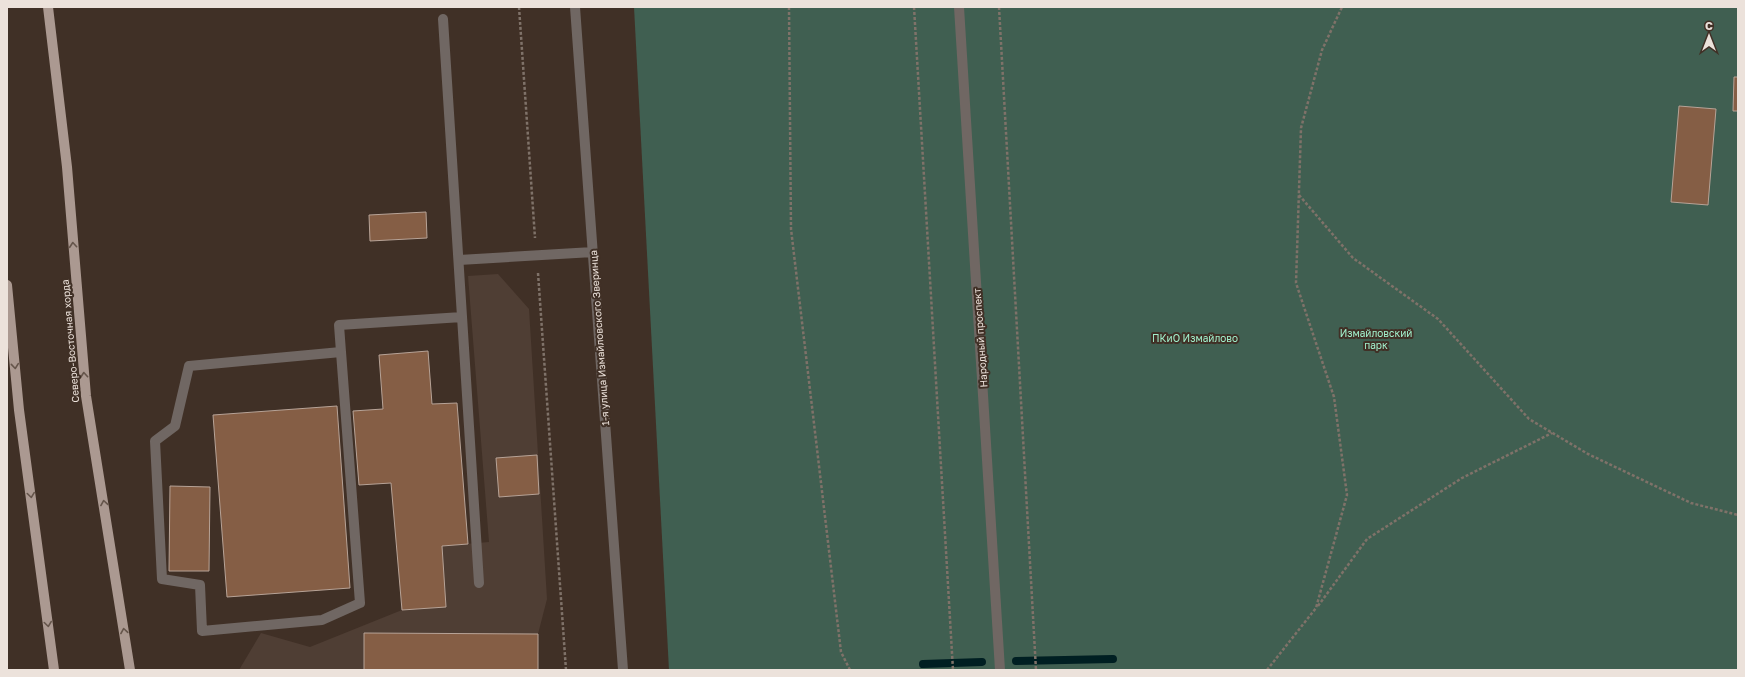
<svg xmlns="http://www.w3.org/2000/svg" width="1745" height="677" font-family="'Golos Text',sans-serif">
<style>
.industrial{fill:#4f3e34}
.green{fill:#405f51}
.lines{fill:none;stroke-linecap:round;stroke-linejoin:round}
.stream{stroke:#001f22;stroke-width:8}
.building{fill:#855e45;stroke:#b7a397}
.path{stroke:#7f7269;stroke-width:2.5;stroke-dasharray:3 2;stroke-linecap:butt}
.minor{stroke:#706763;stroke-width:10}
.major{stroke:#ab9991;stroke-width:10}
.oneway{stroke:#65554b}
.labels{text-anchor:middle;stroke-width:4;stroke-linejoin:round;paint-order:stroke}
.park-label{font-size:10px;fill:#a1f0cc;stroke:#403026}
.street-label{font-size:10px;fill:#ece2db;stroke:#403026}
</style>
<rect width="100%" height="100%" fill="#403026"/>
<path class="industrial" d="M 498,274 L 529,309 L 547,599 L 538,634 L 364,633 L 364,670 L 239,670 L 261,633 L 310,647 L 402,610 L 446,607 L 442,546 L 489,542 L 468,276 Z"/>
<path class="green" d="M 634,7 L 1738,7 L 1738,670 L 669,670 Z"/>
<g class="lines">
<path class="stream" d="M 1016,661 L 1113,659
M 923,664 L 982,662"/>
</g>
<path class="building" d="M 1734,77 L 1738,77 L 1738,111 L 1733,111 Z
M 1679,106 L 1716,109 L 1708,205 L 1671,202 Z
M 426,212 L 427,238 L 370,241 L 369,215 Z
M 428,351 L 432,404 L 457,403 L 468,544 L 442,546 L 446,607 L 402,610 L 391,483 L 359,485 L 353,411 L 383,409 L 379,355 Z
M 337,406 L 350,588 L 227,597 L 213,415 Z
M 537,455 L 539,494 L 499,497 L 496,458 Z
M 170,486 L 210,487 L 209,571 L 169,571 Z
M 364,633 L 538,634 L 538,670 L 364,670 Z"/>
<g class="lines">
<path class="path" d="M 519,7 L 535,238
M 789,7 L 791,229 L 841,652 L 850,670
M 914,7 L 953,670
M 999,7 L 1036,670
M 1299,195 L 1353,258 L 1438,319 L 1529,419 L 1588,454 L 1691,503 L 1738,515
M 538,273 L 566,670
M 1318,606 L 1367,539 L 1462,478 L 1552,433
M 1267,670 L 1316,608 L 1347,495 L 1334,397 L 1296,283 L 1301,128 L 1322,50 L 1342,7"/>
<path class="minor" d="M 575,7 L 623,670
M 959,7 L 1000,670
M 443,19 L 479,583
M 459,260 L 593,252
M 341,352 L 360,603 L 322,620 L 202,631 L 200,585 L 162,579 L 155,441 L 175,426 L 189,366 L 341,352 L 339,325 L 462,317"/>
<path class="major" d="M 48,7 L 67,167 L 86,396 L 130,670
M 7,285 L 19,410 L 54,670"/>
</g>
<defs><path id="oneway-chevron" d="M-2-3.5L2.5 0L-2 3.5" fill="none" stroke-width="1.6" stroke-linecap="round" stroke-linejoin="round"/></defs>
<g class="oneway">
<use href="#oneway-chevron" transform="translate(73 245) rotate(-95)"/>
<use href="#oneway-chevron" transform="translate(15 366) rotate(84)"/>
<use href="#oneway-chevron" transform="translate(84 375) rotate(-95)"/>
<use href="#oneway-chevron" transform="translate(31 495) rotate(82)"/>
<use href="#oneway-chevron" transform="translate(104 503) rotate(-99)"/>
<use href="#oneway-chevron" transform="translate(48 624) rotate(82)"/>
<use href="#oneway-chevron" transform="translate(124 631) rotate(-99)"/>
</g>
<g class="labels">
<g class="park-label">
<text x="1376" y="337">Измайловский<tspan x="1376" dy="12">парк</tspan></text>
<text x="1195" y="342">ПКиО Измайлово</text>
</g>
<g class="street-label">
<text transform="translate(599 338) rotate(-94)" y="4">1-я улица Измайловского Зверинца</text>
<text transform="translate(980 338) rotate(-94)" y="4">Народный проспект</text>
<text transform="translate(70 341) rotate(-95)" y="4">Северо-Восточная хорда</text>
</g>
</g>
<rect width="1745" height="677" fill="none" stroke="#ece2db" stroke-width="16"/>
<g transform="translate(1709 36)" stroke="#403026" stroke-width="3" paint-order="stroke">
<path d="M0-3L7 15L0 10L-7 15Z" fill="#ece2db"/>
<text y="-6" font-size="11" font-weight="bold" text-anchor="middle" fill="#ece2db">С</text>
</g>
</svg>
